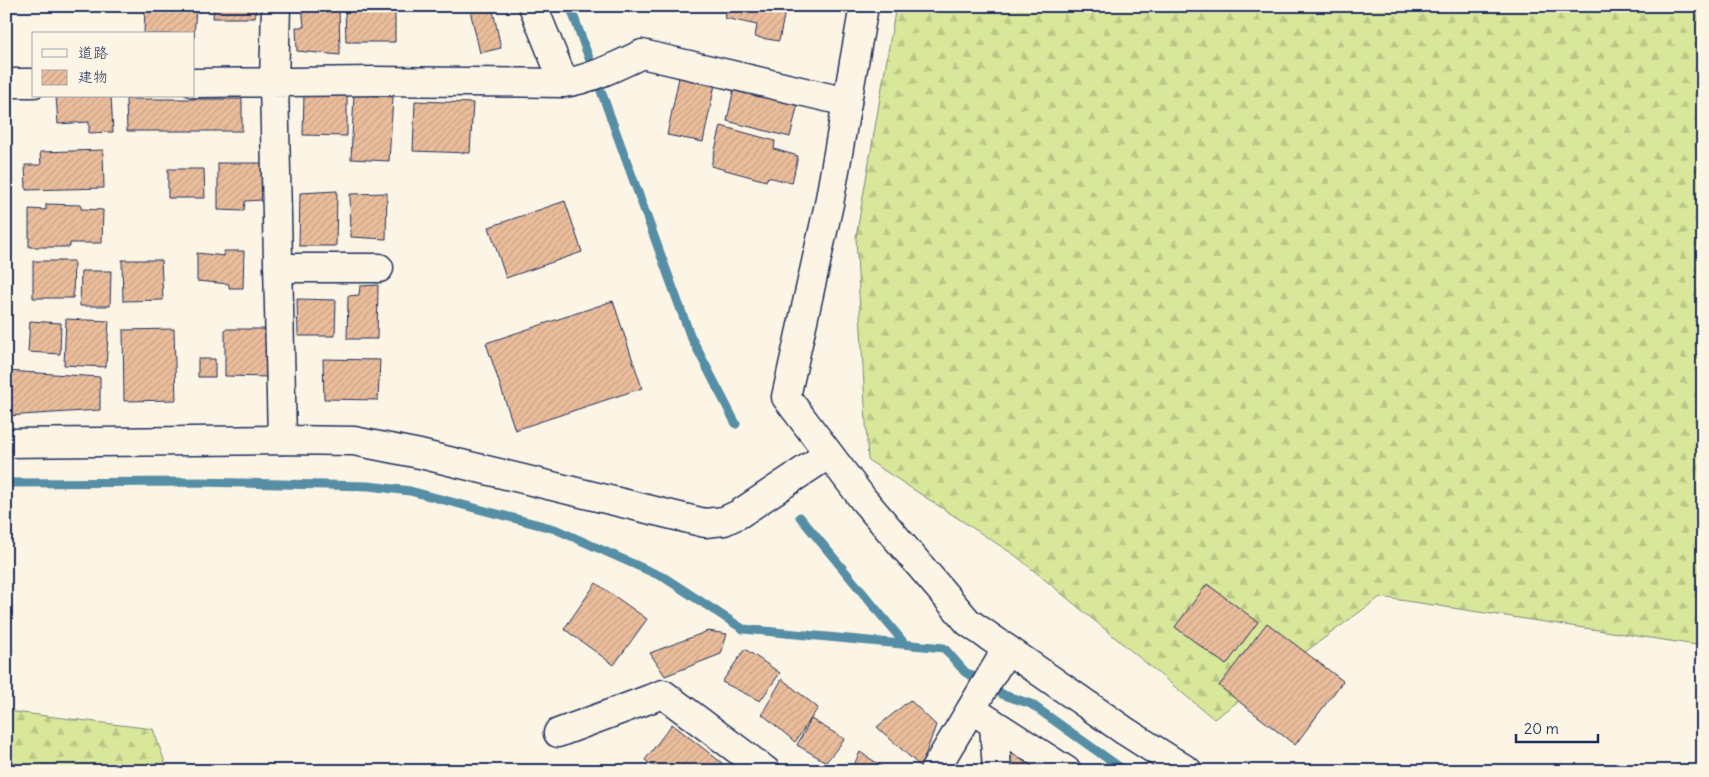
<svg xmlns="http://www.w3.org/2000/svg" width="1709" height="777" font-family="Delius,'Klee One',sans-serif">
<style>
.forest{fill:url(#forest-firs);stroke:#7a8b7c}
.lines{fill:none;stroke-linecap:round;stroke-linejoin:round}
.stream{stroke:#558ea5;stroke-width:9}
.building{fill:url(#building-hatch);stroke:#1b2f5e}
.street-casing{stroke:#1b2f5e;stroke-width:31}
.secondary-casing{stroke:#1b2f5e;stroke-width:31}
.street{stroke:#fcf5e5;stroke-width:28}
.secondary{stroke:#fcf5e5;stroke-width:28}
</style>
<defs>
<pattern id="forest-firs" width="22" height="20" patternUnits="userSpaceOnUse" patternTransform="scale(1.25)"><rect width="22" height="20" fill="#d9e79a"/><path d="M5 1l3.5 6h-7zM16 11l3.5 6h-7z" fill="#bac687"/></pattern>
<pattern id="building-hatch" width="6" height="6" patternUnits="userSpaceOnUse" patternTransform="scale(1.25)"><rect width="6" height="6" fill="#ebbd9b"/><path d="M-1 1l2-2M0 6l6-6M5 7l2-2" fill="none" stroke="#c9a388"/></pattern>
</defs>
<rect width="100%" height="100%" fill="#fcf5e5"/>
<filter id="ink" filterUnits="userSpaceOnUse"><feTurbulence type="fractalNoise" baseFrequency=".02" numOctaves="2"/><feDisplacementMap in="SourceGraphic" scale="10" xChannelSelector="R" yChannelSelector="G"/><feConvolveMatrix kernelMatrix="1 2 1 2 8 2 1 2 1" color-interpolation-filters="sRGB"/></filter>
<g filter="url(#ink)">
<path class="forest" d="M 896,6 L 1703,6 L 1703,646 L 1380,597 L 1214,719 L 1016,556 L 868,460 L 856,237 Z
M 6,711 L 153,729 L 168,771 L 6,771 Z"/>
<g class="lines">
<path class="stream" d="M 570,6 L 690,335 L 736,424
M 6,483 L 200,482 L 369,486 L 410,491 L 555,529 L 665,578 L 743,629 L 944,648 L 965,672 L 1004,695 L 1031,704 L 1125,771
M 800,517 L 905,644"/>
</g>
<path class="building" d="M 145,6 L 196,6 L 194,39 L 194,34 L 144,34 Z
M 214,6 L 256,6 L 255,18 L 213,18 Z
M 302,6 L 339,6 L 340,55 L 297,51 L 296,27 L 304,27 Z
M 345,6 L 395,6 L 395,42 L 346,42 Z
M 469,6 L 492,6 L 501,48 L 480,53 Z
M 727,6 L 786,6 L 779,41 L 755,37 L 757,25 L 725,18 Z
M 681,68 L 717,75 L 703,142 L 667,135 Z
M 735,83 L 799,99 L 790,137 L 727,121 Z
M 304,93 L 347,93 L 347,136 L 303,135 Z
M 354,94 L 393,97 L 389,161 L 351,159 Z
M 56,96 L 111,96 L 113,132 L 89,133 L 89,122 L 58,124 Z
M 126,99 L 242,99 L 242,131 L 127,131 Z
M 415,101 L 473,103 L 470,153 L 413,151 Z
M 721,126 L 775,141 L 774,149 L 798,156 L 792,183 L 768,177 L 766,181 L 711,166 Z
M 103,150 L 104,188 L 26,190 L 25,165 L 41,165 L 40,152 Z
M 218,163 L 265,163 L 262,200 L 245,201 L 244,211 L 218,210 Z
M 168,169 L 204,169 L 205,198 L 168,198 Z
M 337,191 L 336,246 L 299,246 L 300,193 Z
M 387,193 L 386,239 L 351,237 L 350,194 Z
M 565,201 L 582,252 L 506,278 L 489,227 Z
M 46,204 L 81,205 L 81,209 L 103,210 L 102,243 L 70,243 L 70,247 L 29,247 L 29,209 L 46,210 Z
M 224,251 L 244,251 L 243,288 L 229,288 L 229,284 L 197,281 L 197,253 L 224,256 Z
M 122,260 L 161,260 L 163,300 L 123,301 Z
M 33,261 L 74,261 L 73,298 L 33,298 Z
M 81,271 L 111,271 L 110,306 L 80,306 Z
M 378,285 L 377,339 L 347,339 L 348,296 L 359,295 L 360,286 Z
M 297,299 L 336,300 L 335,336 L 298,336 Z
M 613,301 L 642,388 L 515,430 L 486,343 Z
M 66,319 L 109,321 L 106,367 L 64,365 Z
M 30,321 L 61,323 L 60,354 L 28,352 Z
M 174,329 L 176,400 L 124,401 L 123,330 Z
M 225,329 L 271,329 L 270,377 L 225,376 Z
M 198,359 L 215,359 L 215,377 L 198,377 Z
M 323,359 L 380,360 L 378,400 L 324,399 Z
M 7,371 L 100,377 L 100,410 L 6,416 Z
M 596,583 L 647,619 L 614,665 L 564,629 Z
M 1207,584 L 1258,622 L 1226,665 L 1175,627 Z
M 1267,623 L 1343,681 L 1295,745 L 1219,686 Z
M 708,631 L 727,634 L 721,654 L 665,676 L 650,653 Z
M 745,649 L 780,673 L 760,701 L 722,682 Z
M 782,679 L 818,708 L 795,742 L 762,714 Z
M 910,700 L 936,725 L 921,767 L 877,727 Z
M 811,719 L 845,739 L 826,762 L 797,745 Z
M 672,724 L 722,763 L 716,771 L 659,771 L 645,760 Z
M 1017,741 L 1059,771 L 1007,771 L 1001,766 Z
M 860,752 L 889,771 L 851,771 Z"/>
<g class="lines">
<defs>
<path id="street" d="M 276,6 L 274,83 L 282,440
M 6,83 L 34,83
M 194,83 L 375,81 L 564,83 L 533,6
M 564,83 C 591,79 617,66 642,54 L 847,102
M 278,268 L 379,268
M 971,709 L 1067,771
M 994,724 L 997,771
M 558,733 L 663,694 L 766,771
M 934,771 L 1007,649"/>
<path id="secondary" d="M 864,6 L 829,204 L 786,397 L 863,499 L 968,622 L 1125,731 L 1188,771
M 6,443 L 282,440 L 354,441 L 420,454 L 705,523 L 724,521 L 739,514 L 829,454"/>
</defs>
<use href="#street" class="street-casing"/>
<use href="#secondary" class="secondary-casing"/>
<use href="#street" class="street"/>
<use href="#secondary" class="secondary"/>
</g>
</g>
<rect width="1709" height="777" fill="none" stroke="#fcf5e5" stroke-width="25"/>
<rect x="12" y="12" width="1684" height="752" fill="none" stroke="#1b2f5e" stroke-width="2" filter="url(#ink)"/>
<rect x="32" y="32" width="162" height="65" fill="#fcf5e5" stroke="#a2a6af"/>
<rect x="42" y="49" width="25" height="8" fill="#fcf5e5" stroke="#a2a6af"/>
<text x="78" y="58" font-size="15" fill="#1b2f5e">道路</text>
<rect x="42" y="70" width="25" height="15" fill="url(#building-hatch)" stroke="#a2a6af"/>
<text x="78" y="82" font-size="15" fill="#1b2f5e">建物</text>
<path d="M1516 734v8h82v-8" fill="none" stroke="#1b2f5e" stroke-width="2.5"/>
<text x="1524" y="734" font-size="15" fill="#1b2f5e" stroke="#fcf5e5" stroke-width="4" paint-order="stroke">20 m</text>
</svg>
